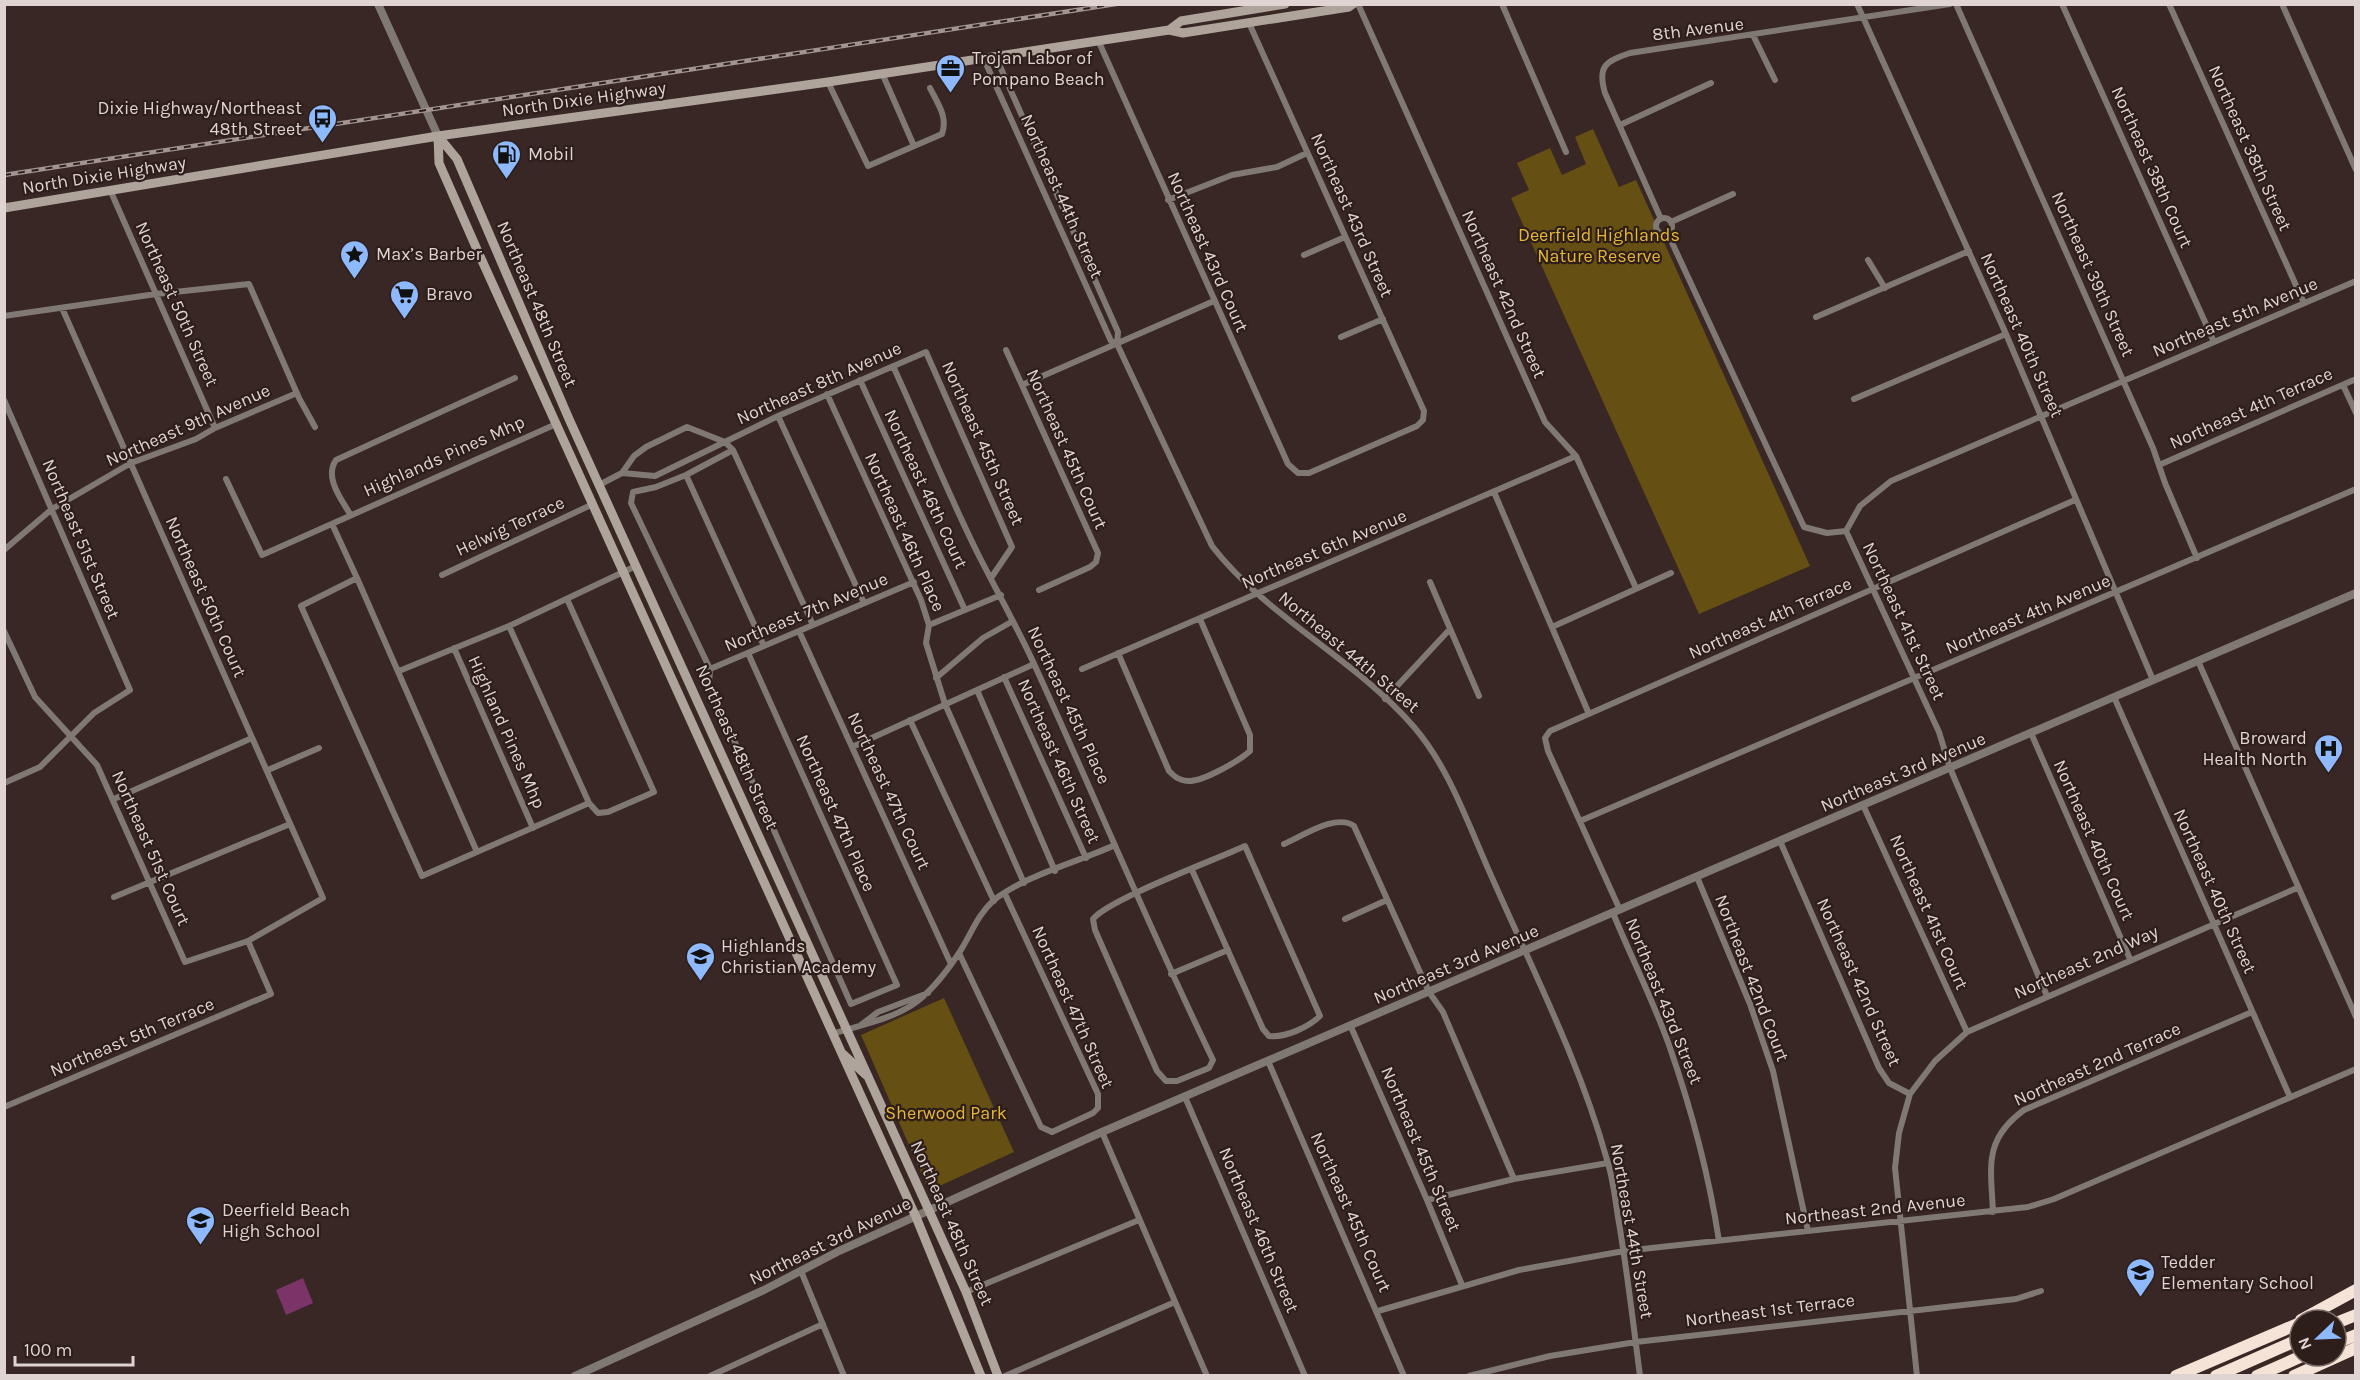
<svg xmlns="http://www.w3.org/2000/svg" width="2360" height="1380" font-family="Karla,sans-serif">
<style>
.green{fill:#654f13}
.water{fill:#7b3467}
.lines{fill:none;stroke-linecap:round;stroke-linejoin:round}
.minor{stroke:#7f7873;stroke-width:6}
.tertiary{stroke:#7f7873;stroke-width:8}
.secondary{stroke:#aea49b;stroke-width:9}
.motorway{stroke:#f4e3d6;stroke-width:12}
.rail-casing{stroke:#a19491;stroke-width:4.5}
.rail{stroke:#2e1e1a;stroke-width:2;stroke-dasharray:7;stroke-linecap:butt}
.labels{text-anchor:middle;stroke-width:4.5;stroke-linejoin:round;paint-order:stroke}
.street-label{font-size:18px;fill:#dfd4d1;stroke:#2e1e1a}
.poi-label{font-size:18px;fill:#dfd4d1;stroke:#2e1e1a;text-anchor:start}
.park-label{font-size:18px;fill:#e7b838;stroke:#2e1e1a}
</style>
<rect width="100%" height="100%" fill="#382724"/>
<path class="green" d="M 1593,129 L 1619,187 L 1636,180 L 1810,566 L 1699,614 L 1511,198 L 1529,190 L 1517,163 L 1550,148 L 1562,175 L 1586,164 L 1575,137 Z
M 944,998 L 1014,1152 L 935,1188 L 926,1184 L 861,1035 Z"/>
<path class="water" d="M 303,1278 L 313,1303 L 286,1315 L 276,1290 Z"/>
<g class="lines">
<path class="minor" d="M 1358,4 L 1545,422 L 1576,456 L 1636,588
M 1502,4 L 1566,152
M 1857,4 L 2006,334 L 2153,680
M 1956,4 L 2153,448 L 2165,483 L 2197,558
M 2062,4 L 2214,342
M 2169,4 L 2304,303
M 2282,4 L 2356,170
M 1753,35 L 1775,80
M 1098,40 L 1288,464 L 1298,473 L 1309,473 L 1417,426 L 1423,420 L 1424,411 L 1249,23
M 995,55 L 1118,332 L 1117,344 L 1212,546 C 1268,618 1354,658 1414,727 C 1451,770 1470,830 1494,882 C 1534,973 1580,1063 1607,1160 C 1613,1178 1615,1198 1618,1217 C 1627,1269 1633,1322 1640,1376
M 983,57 L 1111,341 L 1117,344
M 882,73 L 914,146
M 828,82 L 868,166 L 942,134 C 948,117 938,104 930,88
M 1620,125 L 1711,83
M 111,192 L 215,428
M 1168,200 L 1232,175 L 1277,167 L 1307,153
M1656 226a8 8 0 1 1 16 0a8 8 0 1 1-16 0Z
M 1661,219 L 1605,93 C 1597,66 1606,61 1630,53 L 1950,4
M 1671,222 L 1733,194
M 1668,234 L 1804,527 L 1827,533 L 1846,531 L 1939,732 L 1950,768 L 2047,996
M 1304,255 L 1345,237
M 1868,260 L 1885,288
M 4,316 L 156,294 L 249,284 L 299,398 L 315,427
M 1816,317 L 1969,251
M 1341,337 L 1383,319
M 1006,350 L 1098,553 L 1096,562 L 1090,567 L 1039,590
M 893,366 C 922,429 948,494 979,556 C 998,593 1018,629 1035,666 C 1095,797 1150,930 1213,1060 L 1209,1068 L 1177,1081 L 1166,1081 L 1157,1071 L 1095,930 L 1093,919 C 1109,899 1215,860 1245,846 L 1320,1016 C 1309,1027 1285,1038 1269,1036 L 1263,1029 L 1192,870
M 860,380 L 965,610
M 1022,385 L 1214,301
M 2343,385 L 2356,413
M 827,394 L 921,600 L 929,625 L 926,643 L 945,704 L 1024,883
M 1854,399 L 2006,334
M 4,400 L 130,690 L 94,713 L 40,767 L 4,783
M 778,416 L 864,603
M 733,450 L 686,475 L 656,487 L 633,492 L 631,503 L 710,669 L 709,684 L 851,1004 L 897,985 L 748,653
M 2159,465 L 2356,379
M 622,473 L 655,476 L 778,416 L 926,352 L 1012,547 L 991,578
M 686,475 L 764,646
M 226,479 L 262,555 L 554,425
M 599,485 L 622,473 L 634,456 L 646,447 L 687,427 L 725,442 L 733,450 L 813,625
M 1494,492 L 1589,714
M 350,514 C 341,499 324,477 336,460 L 515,378
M 333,526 L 357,578 L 301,606 L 422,876 L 589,803 L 598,813 L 608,812 L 654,792 L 567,599
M 1846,531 L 1860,506 L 1891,481 L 2356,281
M 4,550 L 52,509 L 131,463 L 196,439 L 215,428 L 297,393
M 442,575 L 591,505
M 357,578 L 477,852
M 1430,582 L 1479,696
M 929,625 L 1001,595
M 509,626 L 589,803
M 1552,627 L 1671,573
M 4,631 L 35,697 L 97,765 L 185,962 L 248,941 L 323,898 L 62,308
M 799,631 L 951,964
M 454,648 L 533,828
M 1118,653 L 1169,771 C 1175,777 1180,781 1189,781 C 1204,781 1239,761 1250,751 L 1250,735 L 1200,619
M 2198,661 L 2356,1017
M 710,669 L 914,582
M 1082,669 L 1576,456
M 399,671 L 509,626 L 636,566
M 1004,677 L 1086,858
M 936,678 L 983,638 L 1013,621
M 977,690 L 1055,871
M 2114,697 L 2290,1097
M 1385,699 L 1450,629
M 910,720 L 994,901
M 2031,733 L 2130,959
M 852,747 L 1034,664
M 268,770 L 319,748
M 114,799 L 252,738
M 1863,805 L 1967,1032
M 1580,821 L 2356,489
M 1780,841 L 1879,1068 L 1889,1083 L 1910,1094 L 1899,1133 L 1895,1168 L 1917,1376
M 1284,844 C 1303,836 1336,813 1354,826 L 1429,992 L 1443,1012 L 1514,1179
M 1697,877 L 1750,1004 L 1773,1071 L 1808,1231
M 114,897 L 290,824
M 1620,910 L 1548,751 L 1545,738 L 1550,731 L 2075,500
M 1613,913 C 1631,957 1653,1000 1669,1045 C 1691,1108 1709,1175 1719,1241
M 1345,919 L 1387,900
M 959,953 L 1041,1127 L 1052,1132 L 1093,1113 L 1098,1108 L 1098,1094 L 1005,894
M 1171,974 L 1228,950
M 861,1025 L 878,1012 L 928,993
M 1351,1027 L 1427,1200 L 1462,1285
M 832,1034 C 898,1014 918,1015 959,953 C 971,935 977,915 994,900 C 1026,875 1078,862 1115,845
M 1268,1061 L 1404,1376
M 1910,1094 L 1935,1061 L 1967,1032 L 2297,888
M 1185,1097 L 1305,1376
M 4,1107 L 271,994 L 248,941
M 1102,1132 L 1207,1376
M 1427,1200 L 1514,1179 L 1608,1163
M 1993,1212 C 1991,1167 1983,1140 2024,1110 L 2252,1012
M 801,1271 L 844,1376
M 966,1292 L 1139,1220
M 1378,1311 L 1519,1270 L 1624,1251 L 2028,1207 L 2054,1199 L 2356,1069
M 710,1376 L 823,1324
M 1005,1376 L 1175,1302
M 1469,1376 L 1550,1356 L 1636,1342 L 2016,1299 L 2041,1291"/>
<path class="tertiary" d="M 378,4 L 438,136
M 575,1376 L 764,1290 L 839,1251 L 1102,1132 L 2356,593"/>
<path class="secondary" d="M 1169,30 L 1181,21 L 1285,4
M 438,136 L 457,159 L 569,419 L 966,1292 L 998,1376
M 438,136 L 439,163 L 479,254 L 916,1217 L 981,1376
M 4,208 L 438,136 L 828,82 L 1169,30 L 1183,33 L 1349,7 L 1353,4
M 843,1054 L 866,1075"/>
<path class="motorway" d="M 2301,1320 L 2356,1290
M 2336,1323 L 2356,1315
M 2336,1343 L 2356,1335
M 2176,1376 L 2300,1323
M 2216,1376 L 2300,1339
M 2257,1376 L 2302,1356
M 2294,1376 L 2356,1348"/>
<defs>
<path id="rail" d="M 4,175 L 1116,4"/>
</defs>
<use href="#rail" class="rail-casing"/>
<use href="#rail" class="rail"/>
</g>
<defs>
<symbol id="office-pin" viewBox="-11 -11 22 30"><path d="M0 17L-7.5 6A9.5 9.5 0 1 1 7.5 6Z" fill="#8eb9fc" stroke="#2e1e1a"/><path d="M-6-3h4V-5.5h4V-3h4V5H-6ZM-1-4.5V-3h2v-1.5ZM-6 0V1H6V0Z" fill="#111"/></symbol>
<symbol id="bus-pin" viewBox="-11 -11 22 30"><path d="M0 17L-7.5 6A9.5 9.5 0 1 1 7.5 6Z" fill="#8eb9fc" stroke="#2e1e1a"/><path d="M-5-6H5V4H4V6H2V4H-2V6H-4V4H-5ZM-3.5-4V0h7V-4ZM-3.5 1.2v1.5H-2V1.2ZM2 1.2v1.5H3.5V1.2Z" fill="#111"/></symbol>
<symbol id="fuel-pin" viewBox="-11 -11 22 30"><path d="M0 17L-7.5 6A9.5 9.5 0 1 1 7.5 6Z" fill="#8eb9fc" stroke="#2e1e1a"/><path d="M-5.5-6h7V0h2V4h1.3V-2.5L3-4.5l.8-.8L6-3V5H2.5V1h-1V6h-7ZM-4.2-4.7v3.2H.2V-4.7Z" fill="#111"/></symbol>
<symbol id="sight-pin" viewBox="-11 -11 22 30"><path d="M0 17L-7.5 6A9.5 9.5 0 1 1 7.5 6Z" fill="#8eb9fc" stroke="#2e1e1a"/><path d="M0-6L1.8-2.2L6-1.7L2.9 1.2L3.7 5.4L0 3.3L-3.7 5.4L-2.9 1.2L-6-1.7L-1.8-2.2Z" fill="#111"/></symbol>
<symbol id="supermarket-pin" viewBox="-11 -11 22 30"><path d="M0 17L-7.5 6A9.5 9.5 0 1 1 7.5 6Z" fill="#8eb9fc" stroke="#2e1e1a"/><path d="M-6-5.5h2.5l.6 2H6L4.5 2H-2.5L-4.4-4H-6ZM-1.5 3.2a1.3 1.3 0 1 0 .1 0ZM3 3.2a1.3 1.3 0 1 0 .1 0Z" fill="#111"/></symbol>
<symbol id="hospital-pin" viewBox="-11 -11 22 30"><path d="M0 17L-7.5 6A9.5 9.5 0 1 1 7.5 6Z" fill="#8eb9fc" stroke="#2e1e1a"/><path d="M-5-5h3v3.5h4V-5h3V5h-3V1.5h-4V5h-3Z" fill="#111"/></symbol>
<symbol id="school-pin" viewBox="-11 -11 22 30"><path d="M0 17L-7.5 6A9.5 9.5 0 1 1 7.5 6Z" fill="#8eb9fc" stroke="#2e1e1a"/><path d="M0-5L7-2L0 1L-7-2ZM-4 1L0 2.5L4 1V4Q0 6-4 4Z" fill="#111"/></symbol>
</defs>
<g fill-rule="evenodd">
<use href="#office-pin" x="934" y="52" width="33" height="45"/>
<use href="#bus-pin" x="306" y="102" width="33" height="45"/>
<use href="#fuel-pin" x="490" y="138" width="33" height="45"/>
<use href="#sight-pin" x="338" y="238" width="33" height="45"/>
<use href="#supermarket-pin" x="388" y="278" width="33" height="45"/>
<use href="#hospital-pin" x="2312" y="732" width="33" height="45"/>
<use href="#school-pin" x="684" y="940" width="33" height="45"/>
<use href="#school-pin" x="184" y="1204" width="33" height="45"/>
<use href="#school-pin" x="2124" y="1256" width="33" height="45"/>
</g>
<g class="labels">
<g class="street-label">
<text transform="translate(1698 29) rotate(-7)" y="6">8th Avenue</text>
<text transform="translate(584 99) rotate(-8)" y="6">North Dixie Highway</text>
<text transform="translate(2250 148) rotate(66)" y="6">Northeast 38th Street</text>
<text transform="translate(2152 167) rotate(66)" y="6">Northeast 38th Court</text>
<text transform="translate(104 175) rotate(-9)" y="6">North Dixie Highway</text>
<text transform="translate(1062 196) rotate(66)" y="6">Northeast 44th Street</text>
<text transform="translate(1352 215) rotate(66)" y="6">Northeast 43rd Street</text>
<text transform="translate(1208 252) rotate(66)" y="6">Northeast 43rd Court</text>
<text transform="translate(2093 274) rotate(66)" y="6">Northeast 39th Street</text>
<text transform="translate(1504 294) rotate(66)" y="6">Northeast 42nd Street</text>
<text transform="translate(177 304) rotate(66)" y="6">Northeast 50th Street</text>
<text transform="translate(537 304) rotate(67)" y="6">Northeast 48th Street</text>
<text transform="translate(2235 317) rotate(-23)" y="6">Northeast 5th Avenue</text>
<text transform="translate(2022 335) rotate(66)" y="6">Northeast 40th Street</text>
<text transform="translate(819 383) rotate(-24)" y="6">Northeast 8th Avenue</text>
<text transform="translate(2251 408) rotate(-24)" y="6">Northeast 4th Terrace</text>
<text transform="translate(188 425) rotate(-24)" y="6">Northeast 9th Avenue</text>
<text transform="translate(983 443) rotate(66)" y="6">Northeast 45th Street</text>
<text transform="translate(1067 449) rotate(66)" y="6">Northeast 45th Court</text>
<text transform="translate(444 456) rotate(-24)" y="6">Highlands Pines Mhp</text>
<text transform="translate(926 489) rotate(65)" y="6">Northeast 46th Court</text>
<text transform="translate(510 526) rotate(-25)" y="6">Helwig Terrace</text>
<text transform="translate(905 532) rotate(66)" y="6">Northeast 46th Place</text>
<text transform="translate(81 539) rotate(67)" y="6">Northeast 51st Street</text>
<text transform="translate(1324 549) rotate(-23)" y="6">Northeast 6th Avenue</text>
<text transform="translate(206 597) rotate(66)" y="6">Northeast 50th Court</text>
<text transform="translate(806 612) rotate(-23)" y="6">Northeast 7th Avenue</text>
<text transform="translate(2028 614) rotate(-23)" y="6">Northeast 4th Avenue</text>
<text transform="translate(1770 618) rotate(-24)" y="6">Northeast 4th Terrace</text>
<text transform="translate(1904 621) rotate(65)" y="6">Northeast 41st Street</text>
<text transform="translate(1349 652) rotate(40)" y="6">Northeast 44th Street</text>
<text transform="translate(1069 705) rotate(65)" y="6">Northeast 45th Place</text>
<text transform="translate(507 732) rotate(66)" y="6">Highland Pines Mhp</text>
<text transform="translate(737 747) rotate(66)" y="6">Northeast 48th Street</text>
<text transform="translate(1059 761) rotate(66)" y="6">Northeast 46th Street</text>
<text transform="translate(1903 772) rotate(-23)" y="6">Northeast 3rd Avenue</text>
<text transform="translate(889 791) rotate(65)" y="6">Northeast 47th Court</text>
<text transform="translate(836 813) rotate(66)" y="6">Northeast 47th Place</text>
<text transform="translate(2094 840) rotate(66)" y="6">Northeast 40th Court</text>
<text transform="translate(151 848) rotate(66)" y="6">Northeast 51st Court</text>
<text transform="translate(2215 891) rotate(66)" y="6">Northeast 40th Street</text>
<text transform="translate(1929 912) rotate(66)" y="6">Northeast 41st Court</text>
<text transform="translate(2086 962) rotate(-24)" y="6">Northeast 2nd Way</text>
<text transform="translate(1456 964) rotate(-23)" y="6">Northeast 3rd Avenue</text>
<text transform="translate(1752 978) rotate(69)" y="6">Northeast 42nd Court</text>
<text transform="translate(1859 982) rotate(66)" y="6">Northeast 42nd Street</text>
<text transform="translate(1664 1001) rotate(68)" y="6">Northeast 43rd Street</text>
<text transform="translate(1073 1007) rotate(66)" y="6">Northeast 47th Street</text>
<text transform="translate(132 1037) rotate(-23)" y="6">Northeast 5th Terrace</text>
<text transform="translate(2097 1064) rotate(-24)" y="6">Northeast 2nd Terrace</text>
<text transform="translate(1421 1149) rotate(67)" y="6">Northeast 45th Street</text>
<text transform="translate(1875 1209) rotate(-6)" y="6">Northeast 2nd Avenue</text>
<text transform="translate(1351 1212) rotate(66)" y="6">Northeast 45th Court</text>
<text transform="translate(952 1223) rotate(66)" y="6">Northeast 48th Street</text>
<text transform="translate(1259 1230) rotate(67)" y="6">Northeast 46th Street</text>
<text transform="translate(1632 1231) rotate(80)" y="6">Northeast 44th Street</text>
<text transform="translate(830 1241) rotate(-26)" y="6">Northeast 3rd Avenue</text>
<text transform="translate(1770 1310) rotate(-7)" y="6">Northeast 1st Terrace</text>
</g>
<g class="poi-label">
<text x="972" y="64">Trojan Labor of<tspan x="972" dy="21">Pompano Beach</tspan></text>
<text x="302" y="114" text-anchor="end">Dixie Highway/Northeast<tspan x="302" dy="21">48th Street</tspan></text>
<text x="528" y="160">Mobil</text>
<text x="376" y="260">Max’s Barber</text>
<text x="426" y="300">Bravo</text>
<text x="2307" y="744" text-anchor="end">Broward<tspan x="2307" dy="21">Health North</tspan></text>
<text x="721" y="952">Highlands<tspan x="721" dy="21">Christian Academy</tspan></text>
<text x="222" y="1216">Deerfield Beach<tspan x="222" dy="21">High School</tspan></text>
<text x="2161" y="1268">Tedder<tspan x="2161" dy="21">Elementary School</tspan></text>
</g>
<g class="park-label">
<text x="1599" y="241">Deerfield Highlands<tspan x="1599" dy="21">Nature Reserve</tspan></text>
<text x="946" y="1119">Sherwood Park</text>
</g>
</g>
<rect width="2360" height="1380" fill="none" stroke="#dfd4d1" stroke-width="12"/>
<g transform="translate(2318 1338) rotate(247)"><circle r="28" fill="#2e1e1a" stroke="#756763" stroke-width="1.5"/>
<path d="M0-4.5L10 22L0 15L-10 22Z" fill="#8eb9fc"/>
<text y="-9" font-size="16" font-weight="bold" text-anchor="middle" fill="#dfd4d1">N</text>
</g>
<path d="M15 1356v9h118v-9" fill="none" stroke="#dfd4d1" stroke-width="3"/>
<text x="24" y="1356" font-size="18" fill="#dfd4d1" stroke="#2e1e1a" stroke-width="4.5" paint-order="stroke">100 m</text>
</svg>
